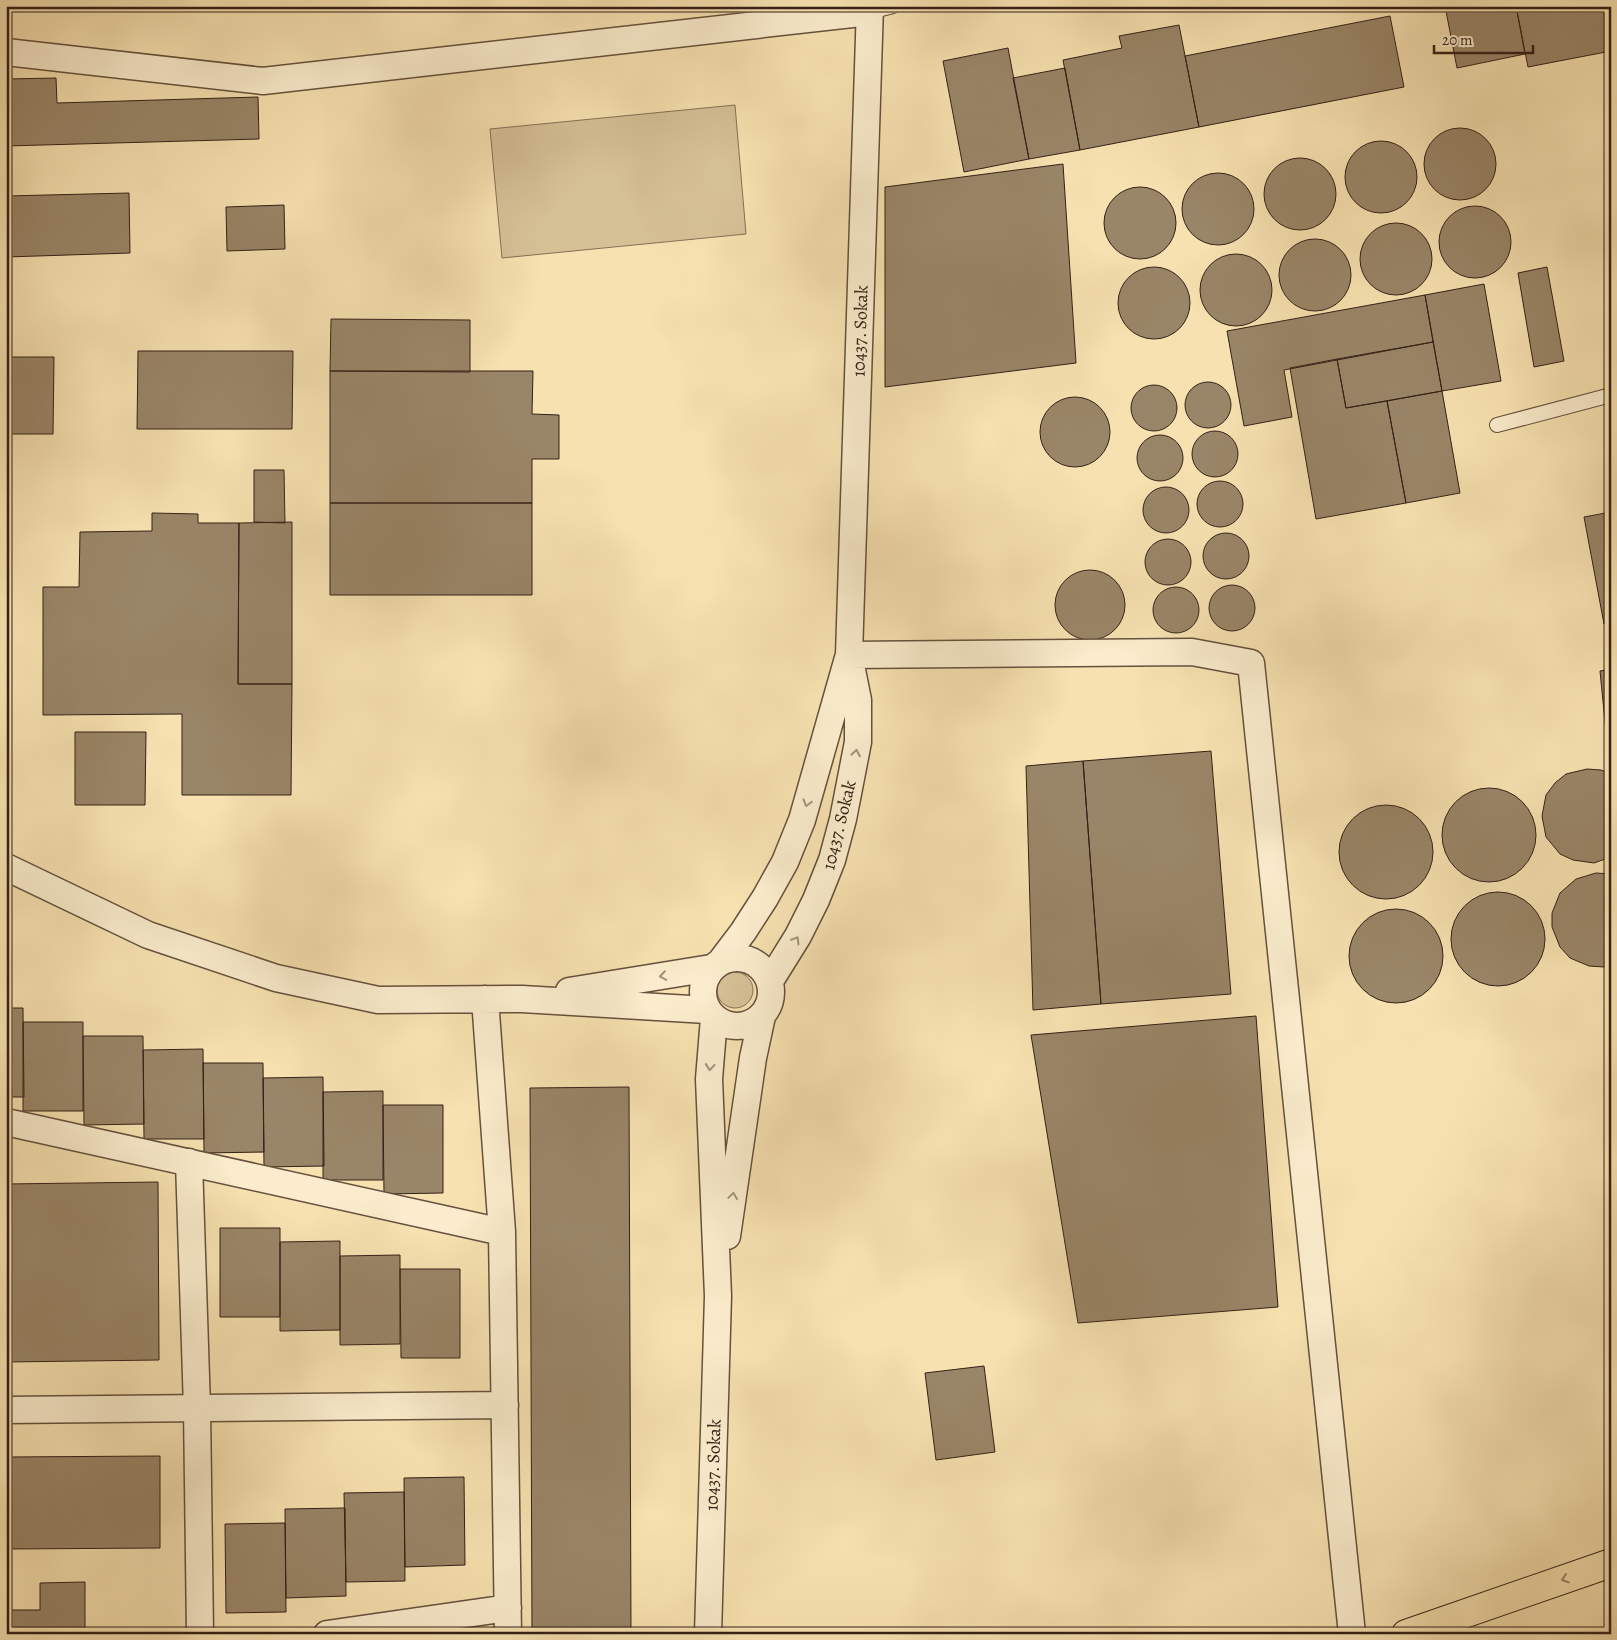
<svg xmlns="http://www.w3.org/2000/svg" width="1617" height="1640" font-family="Alegreya,serif">
<style>
.green{fill:#d6c096;stroke:#857056}
.building{fill:#998567;stroke:#342117}
.lines{fill:none;stroke-linecap:round;stroke-linejoin:round}
.service-casing{stroke:#65513d;stroke-width:16}
.minor-casing{stroke:#65513d;stroke-width:29}
.trunk-casing{stroke:#342117;stroke-width:30}
.service{stroke:#faeccc;stroke-width:14}
.minor{stroke:#faeccc;stroke-width:26}
.trunk{stroke:#f7e1b0;stroke-width:28}
.oneway{stroke:#a1917b}
.oneway2{stroke:#968164}
.labels{text-anchor:middle;stroke-width:4;stroke-linejoin:round;paint-order:stroke}
.street-label{font-size:18px;fill:#342117;stroke:#faeccc}
</style>
<rect width="100%" height="100%" fill="#f7e1b0"/>
<filter id="stains"><feTurbulence type="fractalNoise" baseFrequency=".004" numOctaves="4"/><feColorMatrix values="0 0 0 0 .2 0 0 0 0 .09 0 0 0 0 .02 0 0 0 .5 -.17"/></filter>
<radialGradient id="worn" r=".72"><stop offset=".6" stop-color="#630" stop-opacity="0"/><stop offset="1" stop-color="#630" stop-opacity=".3"/></radialGradient>
<path class="green" d="M 735,105 L 746,234 L 502,258 L 490,129 Z
M717 990a18 18 0 1 1 36 0a18 18 0 1 1-36 0Z"/>
<path class="building" d="M 1445,6 L 1516,6 L 1525,54 L 1457,68 Z
M 1516,6 L 1611,6 L 1611,51 L 1528,67 Z
M 1390,16 L 1404,87 L 1199,127 L 1185,56 Z
M 1179,25 L 1199,127 L 1080,150 L 1063,60 L 1122,48 L 1119,36 Z
M 1008,48 L 1029,159 L 964,172 L 943,61 Z
M 1065,68 L 1080,150 L 1029,159 L 1013,78 Z
M 56,78 L 57,103 L 258,97 L 259,139 L 6,146 L 6,79 Z
M1424 164a36 36 0 1 1 72 0a36 36 0 1 1-72 0Z
M1345 177a36 36 0 1 1 72 0a36 36 0 1 1-72 0Z
M1264 194a36 36 0 1 1 72 0a36 36 0 1 1-72 0Z
M 1063,164 L 1076,363 L 885,387 L 885,187 Z
M1182 209a36 36 0 1 1 72 0a36 36 0 1 1-72 0Z
M1104 223a36 36 0 1 1 72 0a36 36 0 1 1-72 0Z
M 129,193 L 130,253 L 6,257 L 6,196 Z
M 284,205 L 285,249 L 227,251 L 226,207 Z
M1439 242a36 36 0 1 1 72 0a36 36 0 1 1-72 0Z
M1360 259a36 36 0 1 1 72 0a36 36 0 1 1-72 0Z
M1279 275a36 36 0 1 1 72 0a36 36 0 1 1-72 0Z
M1200 290a36 36 0 1 1 72 0a36 36 0 1 1-72 0Z
M1118 303a36 36 0 1 1 72 0a36 36 0 1 1-72 0Z
M 1547,267 L 1564,361 L 1534,367 L 1518,273 Z
M 1484,284 L 1501,381 L 1442,391 L 1425,295 Z
M 1425,295 L 1433,342 L 1284,370 L 1292,417 L 1244,426 L 1227,331 Z
M 331,319 L 470,320 L 470,372 L 330,371 Z
M 1433,342 L 1442,391 L 1346,408 L 1337,359 Z
M 138,351 L 293,351 L 292,429 L 137,429 Z
M 6,357 L 54,357 L 53,434 L 6,434 Z
M 1337,359 L 1346,408 L 1387,401 L 1406,503 L 1316,519 L 1290,368 Z
M 330,371 L 533,371 L 532,414 L 559,415 L 559,459 L 532,459 L 532,503 L 330,503 Z
M1185 405a23 23 0 1 1 46 0a23 23 0 1 1-46 0Z
M1131 408a23 23 0 1 1 46 0a23 23 0 1 1-46 0Z
M 1442,391 L 1460,493 L 1406,503 L 1387,401 Z
M1040 432a35 35 0 1 1 70 0a35 35 0 1 1-70 0Z
M1192 454a23 23 0 1 1 46 0a23 23 0 1 1-46 0Z
M1137 458a23 23 0 1 1 46 0a23 23 0 1 1-46 0Z
M 254,470 L 284,470 L 285,523 L 254,522 Z
M1197 504a23 23 0 1 1 46 0a23 23 0 1 1-46 0Z
M1143 510a23 23 0 1 1 46 0a23 23 0 1 1-46 0Z
M 330,503 L 532,503 L 532,595 L 330,595 Z
M 1611,512 L 1611,622 L 1604,624 L 1584,517 Z
M 152,513 L 198,514 L 198,523 L 239,523 L 238,684 L 292,684 L 291,795 L 182,795 L 182,714 L 43,715 L 43,587 L 79,587 L 80,532 L 152,531 Z
M 292,522 L 292,684 L 238,684 L 239,523 Z
M1203 556a23 23 0 1 1 46 0a23 23 0 1 1-46 0Z
M1145 562a23 23 0 1 1 46 0a23 23 0 1 1-46 0Z
M1055 605a35 35 0 1 1 70 0a35 35 0 1 1-70 0Z
M1209 608a23 23 0 1 1 46 0a23 23 0 1 1-46 0Z
M1153 610a23 23 0 1 1 46 0a23 23 0 1 1-46 0Z
M 1611,669 L 1611,731 L 1606,732 L 1600,671 Z
M 75,732 L 146,732 L 145,805 L 75,805 Z
M 1211,751 L 1231,994 L 1101,1004 L 1083,761 Z
M 1083,761 L 1101,1004 L 1033,1010 L 1026,766 Z
M 1587,769 L 1601,770 L 1611,774 L 1611,857 L 1594,863 L 1573,860 L 1560,854 L 1546,837 L 1542,816 L 1546,795 L 1555,783 L 1566,774 Z
M1442 835a47 47 0 1 1 94 0a47 47 0 1 1-94 0Z
M1339 852a47 47 0 1 1 94 0a47 47 0 1 1-94 0Z
M 1596,873 L 1611,874 L 1611,965 L 1604,967 L 1589,966 L 1570,958 L 1560,947 L 1552,927 L 1552,913 L 1560,893 L 1576,879 Z
M1451 939a47 47 0 1 1 94 0a47 47 0 1 1-94 0Z
M1349 956a47 47 0 1 1 94 0a47 47 0 1 1-94 0Z
M 6,1008 L 23,1008 L 24,1097 L 6,1097 Z
M 1256,1016 L 1278,1307 L 1078,1323 L 1031,1035 Z
M 23,1022 L 83,1022 L 83,1111 L 23,1111 Z
M 83,1036 L 143,1036 L 144,1124 L 84,1125 Z
M 203,1049 L 204,1139 L 144,1139 L 143,1050 Z
M 203,1063 L 263,1063 L 264,1152 L 204,1153 Z
M 323,1077 L 324,1166 L 264,1167 L 263,1078 Z
M 629,1087 L 631,1634 L 532,1634 L 530,1088 Z
M 383,1091 L 383,1180 L 323,1180 L 323,1092 Z
M 383,1105 L 443,1105 L 443,1193 L 384,1194 Z
M 158,1182 L 159,1360 L 6,1362 L 6,1184 Z
M 220,1228 L 280,1228 L 280,1317 L 220,1317 Z
M 340,1241 L 340,1330 L 280,1331 L 280,1242 Z
M 400,1255 L 400,1344 L 340,1345 L 340,1256 Z
M 400,1269 L 460,1269 L 460,1358 L 401,1358 Z
M 984,1366 L 995,1452 L 936,1460 L 925,1373 Z
M 160,1456 L 160,1548 L 6,1549 L 6,1457 Z
M 464,1477 L 465,1565 L 405,1567 L 404,1478 Z
M 404,1492 L 405,1581 L 346,1582 L 344,1493 Z
M 345,1508 L 346,1596 L 286,1598 L 285,1509 Z
M 285,1523 L 286,1612 L 226,1613 L 225,1524 Z
M 85,1582 L 85,1634 L 6,1634 L 6,1610 L 40,1610 L 40,1583 Z"/>
<g class="lines">
<defs>
<path id="service" d="M 870,12 L 893,6
M 1497,425 L 1611,395"/>
<path id="minor" d="M 6,52 L 263,81 L 870,12
M 849,655 L 1192,652 L 1251,663 L 1352,1634
M 6,867 L 148,935 L 276,978 L 378,1000 L 522,999 L 707,1010
M703 992a34 34 0 1 1 68 0a34 34 0 1 1-68 0Z
M 721,961 L 743,932 L 765,898 L 785,862 L 802,820 L 848,658
M 770,981 L 798,936 L 816,900 L 832,860 L 843,819 L 858,742 L 858,700 L 849,655 L 870,6
M 569,991 L 711,968
M 485,999 L 502,1232 L 508,1634
M 6,1122 L 502,1232
M 189,1162 L 197,1408 L 200,1634
M 727,1236 L 753,1058 L 762,1016
M 6,1410 L 505,1405
M 327,1634 L 508,1608
M 708,1634 L 718,1296 L 709,1079 L 714,1018"/>
<path id="trunk" d="M 1406,1634 L 1611,1563"/>
</defs>
<use href="#service" class="service-casing"/>
<use href="#minor" class="minor-casing"/>
<use href="#trunk" class="trunk-casing"/>
<use href="#service" class="service"/>
<use href="#minor" class="minor"/>
<use href="#trunk" class="trunk"/>
</g>
<defs><path id="oneway-chevron" d="M-2-3.5L2.5 0L-2 3.5" fill="none" stroke-width="1.6" stroke-linecap="round" stroke-linejoin="round" transform="scale(1.25)"/></defs>
<g class="oneway">
<use href="#oneway-chevron" transform="translate(856 753) rotate(-80)"/>
<use href="#oneway-chevron" transform="translate(807 803) rotate(106)"/>
<use href="#oneway-chevron" transform="translate(796 940) rotate(-59)"/>
<use href="#oneway-chevron" transform="translate(663 976) rotate(171)"/>
<use href="#oneway-chevron" transform="translate(710 1067) rotate(95)"/>
<use href="#oneway-chevron" transform="translate(733 1196) rotate(-82)"/>
</g>
<use class="oneway2" href="#oneway-chevron" transform="translate(1565 1579) rotate(161)"/>
<g class="labels">
<g class="street-label">
<text transform="translate(860 331) rotate(-88)" y="6">10437. Sokak</text>
<text transform="translate(839 825) rotate(-76)" y="6">10437. Sokak</text>
<text transform="translate(713 1465) rotate(-88)" y="6">10437. Sokak</text>
</g>
</g>
<rect width="1617" height="1640" fill="none" stroke="#f7e1b0" stroke-width="25"/>
<rect x="8" y="8" width="1602" height="1625" fill="none" stroke="#342117" stroke-width="2.5"/>
<rect x="12" y="12" width="1592" height="1615" fill="none" stroke="#342117"/>
<path d="M1434 45v8h99v-8" fill="none" stroke="#342117" stroke-width="2.5"/>
<text x="1442" y="45" font-size="15" fill="#342117" stroke="#faeccc" stroke-width="4" paint-order="stroke">20 m</text>
<rect width="100%" height="100%" filter="url(#stains)"/>
<rect width="100%" height="100%" fill="url(#worn)"/>
</svg>
